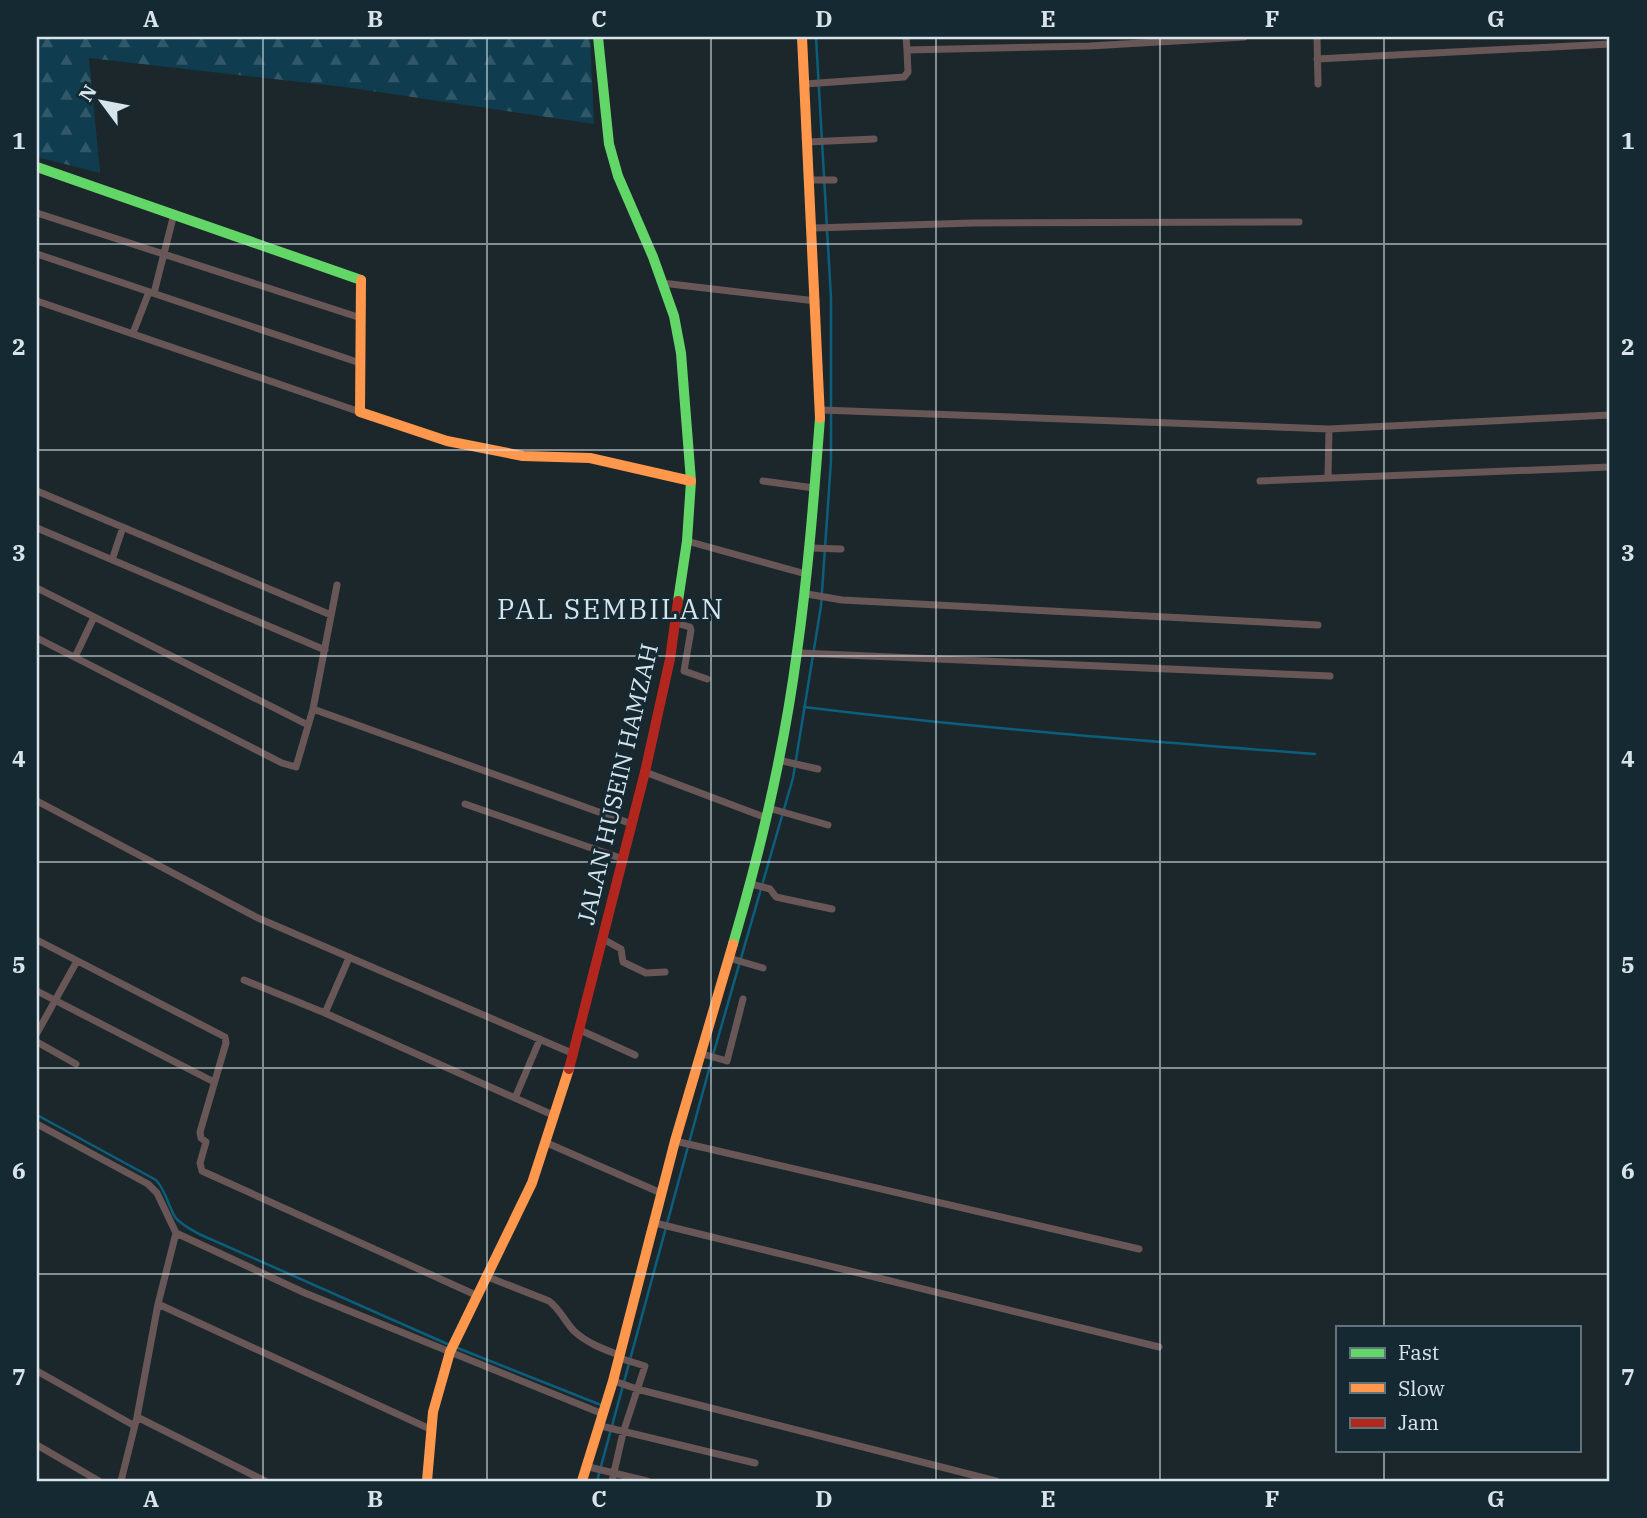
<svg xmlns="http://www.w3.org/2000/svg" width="1647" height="1518" font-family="'IBM Plex Serif',serif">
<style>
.forest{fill:url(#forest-firs)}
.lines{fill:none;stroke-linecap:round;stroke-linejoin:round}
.stream{stroke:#0c5e7d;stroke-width:2.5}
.street{stroke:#685756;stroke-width:7}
.fast{stroke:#63d668;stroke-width:10}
.slow{stroke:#ff974d;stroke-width:10}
.jam{stroke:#b3261e;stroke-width:10}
.grid{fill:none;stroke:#d8e3ea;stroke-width:2;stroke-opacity:0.55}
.labels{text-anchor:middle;stroke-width:6;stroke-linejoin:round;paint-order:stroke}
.street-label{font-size:24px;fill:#d8e3ea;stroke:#152933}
.quarter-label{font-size:28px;letter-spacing:2px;fill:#d8e3ea;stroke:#152933}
.neatline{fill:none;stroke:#d8e3ea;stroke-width:2.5}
.grid-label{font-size:23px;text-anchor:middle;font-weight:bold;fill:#d8e3ea}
</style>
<defs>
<pattern id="forest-firs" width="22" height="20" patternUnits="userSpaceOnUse" patternTransform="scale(1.75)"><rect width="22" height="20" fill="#0f3c4f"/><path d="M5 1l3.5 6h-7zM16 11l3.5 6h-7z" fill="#315868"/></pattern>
</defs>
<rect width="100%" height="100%" fill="#1c272c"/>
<path class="forest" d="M 37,37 L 590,37 L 594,124 L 345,87 L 89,58 L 100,173 L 37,157 Z"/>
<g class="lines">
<path class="stream" d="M 804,707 C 974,728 1144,741 1315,754
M 37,1115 L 156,1180 C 166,1191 168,1205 175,1217 C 181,1225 191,1229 199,1234 L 445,1343 L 601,1405
M 597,1481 L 711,1062 L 793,778 L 821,606 L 831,461 L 831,298 L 816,37"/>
<path class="street" d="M 906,37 L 907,50
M 1317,37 L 1318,84
M 1317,59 L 1610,44
M 805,84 L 904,77 L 908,72 L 907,50 L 1090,46 L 1244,37
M 808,142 L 874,139
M 811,180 L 834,180
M 37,213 L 361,318
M 814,228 L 972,223 L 1299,222
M 37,254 L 360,363
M 662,283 L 816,301
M 154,293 L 174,214
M 37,301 L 360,412
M 133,333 L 149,292
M 821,410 L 1329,429 L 1610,415
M 1328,478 L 1329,429
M 763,481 L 814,488
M 1260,481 L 1610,467
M 37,491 L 331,615
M 37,528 L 325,650
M 687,541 L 806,574
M 810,548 L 841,549
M 112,560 L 123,527
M 37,588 L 308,725
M 807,594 L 842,600 L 1318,625
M 676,623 L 690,627 L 691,630 L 684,671 L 707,679
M 37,638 L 282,763 L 296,767 L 313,709 L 337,585
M 800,653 L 1330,676
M 75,657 L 94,617
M 313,709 L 632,824
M 778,760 L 818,769
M 645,772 L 764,817
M 37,801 L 258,918 L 574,1054
M 465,804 L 623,859
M 772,809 L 828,825
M 751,884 L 770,889 L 776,897 L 832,909
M 603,939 L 621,949 L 623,962 L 646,973 L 665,972
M 37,940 L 225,1037 L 226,1043 L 200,1132 L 201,1138 L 206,1142 L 200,1163 L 202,1171 L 478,1296
M 729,958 L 763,968
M 244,980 L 325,1013 L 555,1116
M 37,991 L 214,1082
M 325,1013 L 349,958
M 580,1030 L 635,1055
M 37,1033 L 77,961
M 37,1042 L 76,1064
M 706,1055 L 727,1061 L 743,999
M 515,1098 L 540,1039
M 37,1124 L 148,1184 L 157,1193 L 176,1233 L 305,1293 L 603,1414
M 675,1141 L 1139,1249
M 547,1143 L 661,1193
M 655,1223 L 1159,1347
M 488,1277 L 549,1301 C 560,1309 565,1322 574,1331 C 587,1343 603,1349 619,1355
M 158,1304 L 176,1233
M 37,1371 L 133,1425
M 614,1381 L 637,1389 L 996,1481
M 137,1417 L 158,1304 L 430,1429
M 601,1426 L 755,1463
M 37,1445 L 99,1481
M 589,1467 L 647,1481
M 121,1481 L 137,1417 L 265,1481
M 612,1481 L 623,1433 L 645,1366 L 619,1358"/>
<path class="fast" d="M 598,37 L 609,144 L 618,176 L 653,257 L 674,316 L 681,353 L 691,481 L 687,541 L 678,601
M 37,167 L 361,280
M 733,944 C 761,849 784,750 797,652 C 808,574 814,496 820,418"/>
<path class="slow" d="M 802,37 L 820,418
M 361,280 L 360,412 L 447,441 L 523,456 L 590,458 L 691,481
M 427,1481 L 433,1412 L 450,1352 L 532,1183 L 569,1069
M 582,1481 L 613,1381 L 675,1141 L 733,944"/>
<path class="jam" d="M 569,1069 L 645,772 L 670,659 L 678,601"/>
</g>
<path class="grid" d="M 263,37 L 263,1481M 487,37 L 487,1481M 711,37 L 711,1481M 936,37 L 936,1481M 1160,37 L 1160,1481M 1384,37 L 1384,1327M 37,244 L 1610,244M 37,450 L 1610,450M 37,656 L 1610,656M 37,862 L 1610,862M 37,1068 L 1610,1068M 37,1274 L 1610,1274M 1384,1450 L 1384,1481"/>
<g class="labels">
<g class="street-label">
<text transform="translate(618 784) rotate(-77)" y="8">JALAN HUSEIN HAMZAH</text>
</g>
<g class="quarter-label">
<text x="611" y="619">PAL SEMBILAN</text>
</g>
</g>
<rect width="1647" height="1518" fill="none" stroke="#152933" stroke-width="77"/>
<rect x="1336" y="1326" width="245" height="126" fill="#152933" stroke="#63737c" stroke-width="2"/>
<rect x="1350" y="1348" width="35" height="10" fill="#63d668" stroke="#63737c" stroke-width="2"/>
<text x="1398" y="1360" font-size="21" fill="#d8e3ea">Fast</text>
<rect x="1350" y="1383" width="35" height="10" fill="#ff974d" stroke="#63737c" stroke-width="2"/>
<text x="1398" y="1396" font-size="21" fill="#d8e3ea">Slow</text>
<rect x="1350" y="1418" width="35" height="10" fill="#b3261e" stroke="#63737c" stroke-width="2"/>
<text x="1398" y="1430" font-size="21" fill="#d8e3ea">Jam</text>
<g transform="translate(102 102) rotate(302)" stroke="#152933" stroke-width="5" paint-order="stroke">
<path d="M0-5L12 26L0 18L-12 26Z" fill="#d8e3ea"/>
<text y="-10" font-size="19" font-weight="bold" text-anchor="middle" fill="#d8e3ea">N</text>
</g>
<rect x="38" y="38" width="1570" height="1442" class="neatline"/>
<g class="grid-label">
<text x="151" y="27">A</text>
<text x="375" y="27">B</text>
<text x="599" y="27">C</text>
<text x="824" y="27">D</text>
<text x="1048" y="27">E</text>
<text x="1272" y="27">F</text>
<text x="1496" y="27">G</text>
<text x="19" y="149">1</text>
<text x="1628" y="149">1</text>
<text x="19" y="355">2</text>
<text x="1628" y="355">2</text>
<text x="19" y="561">3</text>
<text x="1628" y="561">3</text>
<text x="19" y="767">4</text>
<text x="1628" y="767">4</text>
<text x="19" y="973">5</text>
<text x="1628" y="973">5</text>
<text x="19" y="1179">6</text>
<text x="1628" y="1179">6</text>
<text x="19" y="1385">7</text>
<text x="1628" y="1385">7</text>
<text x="151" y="1507">A</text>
<text x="375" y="1507">B</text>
<text x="599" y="1507">C</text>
<text x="824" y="1507">D</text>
<text x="1048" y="1507">E</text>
<text x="1272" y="1507">F</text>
<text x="1496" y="1507">G</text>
</g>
</svg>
